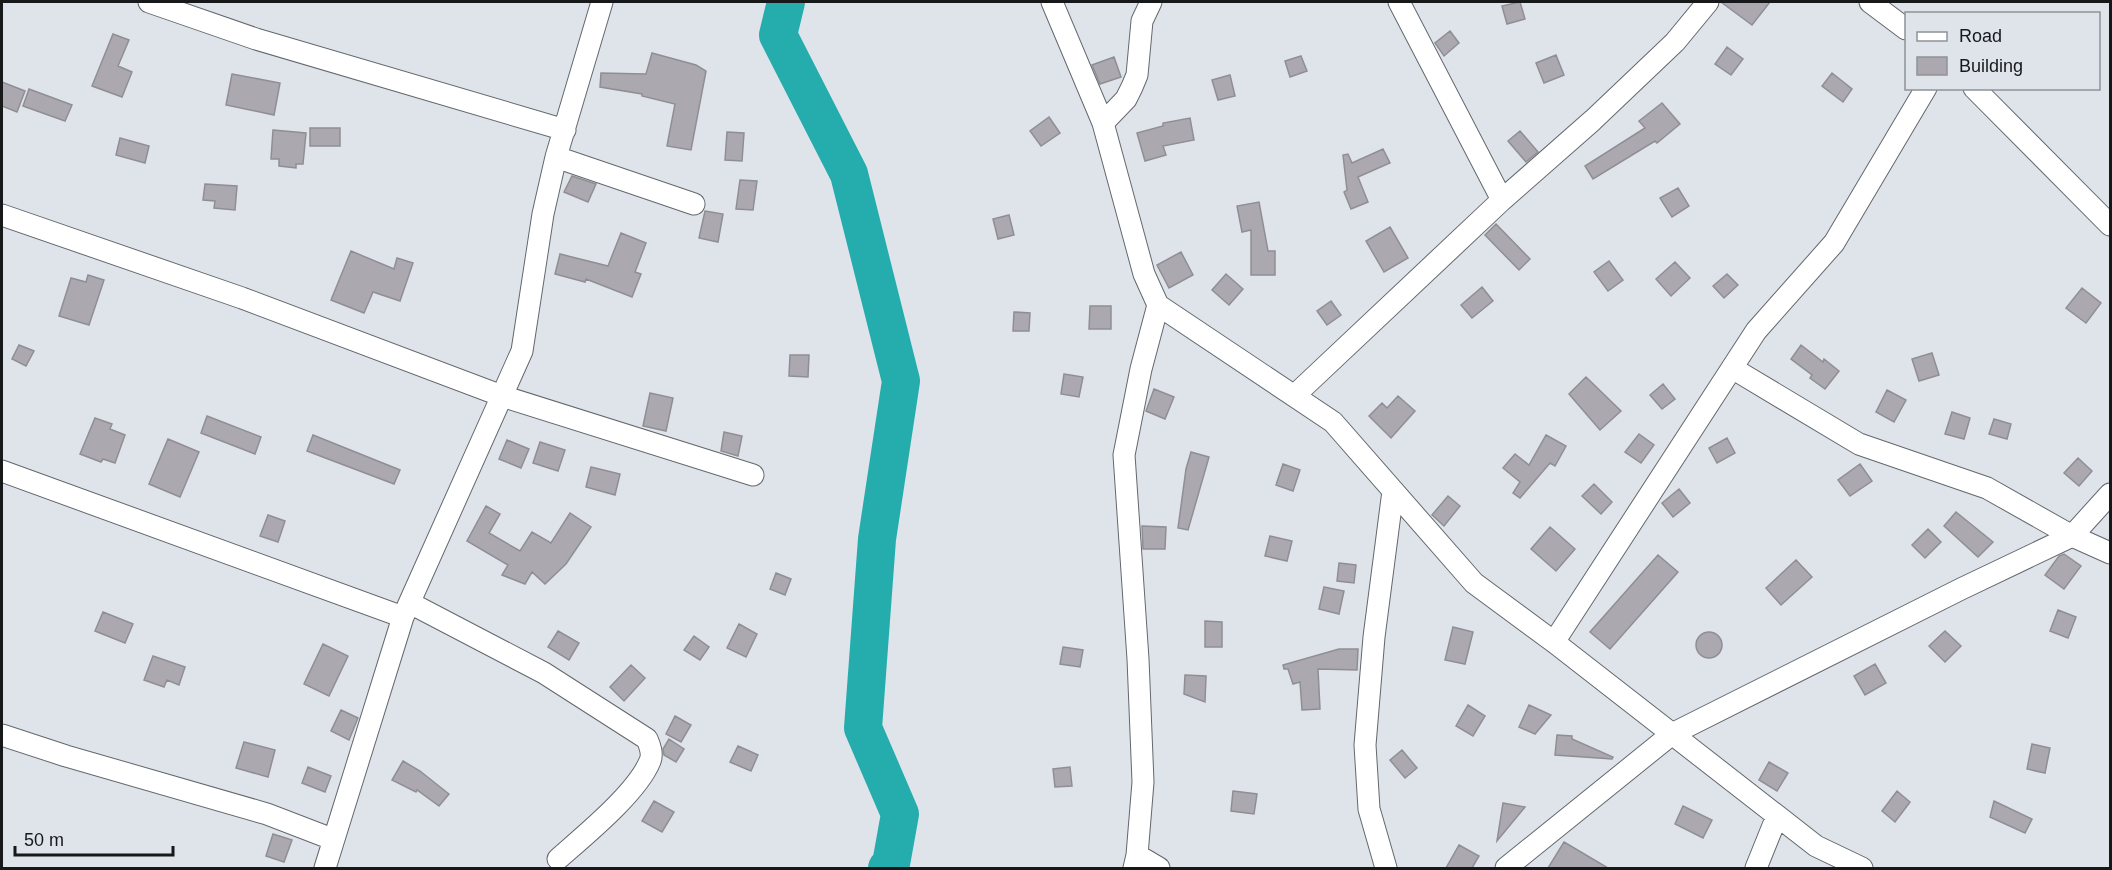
<svg xmlns="http://www.w3.org/2000/svg" width="2112" height="870" font-family="Helvetica,sans-serif">
<style>
.lines{fill:none;stroke-linecap:round;stroke-linejoin:round}
.river{stroke:#25acac;stroke-width:38}
.building{fill:#aba8b0;stroke:#908e95;stroke-width:1.5}
.street-casing{stroke:#63686d;stroke-width:23}
.street{stroke:#fff;stroke-width:21}
</style>
<rect width="100%" height="100%" fill="#dfe4eb"/>
<g class="lines">
<path class="river" d="M 786,2 L 778,35 L 849,174 L 901,381 L 877,539 L 863,728 L 900,814 L 891,864 L 887,868"/>
</g>
<path class="building" d="M 1520,2 L 1525,19 L 1507,24 L 1502,6 Z
M 1721,2 L 1770,2 L 1752,25 Z
M 1450,31 L 1459,43 L 1444,56 L 1435,43 Z
M 113,34 L 129,40 L 118,66 L 132,72 L 122,97 L 92,86 Z
M 1727,47 L 1743,59 L 1731,75 L 1715,64 Z
M 652,53 L 696,65 L 706,71 L 691,150 L 667,146 L 675,104 L 642,96 L 642,94 L 600,87 L 601,73 L 646,74 Z
M 1556,55 L 1564,75 L 1544,83 L 1536,63 Z
M 1301,56 L 1307,71 L 1290,77 L 1285,61 Z
M 1114,57 L 1121,77 L 1100,84 L 1092,65 Z
M 1832,73 L 1852,89 L 1843,102 L 1822,86 Z
M 232,74 L 280,83 L 274,115 L 226,105 Z
M 1230,75 L 1235,96 L 1218,100 L 1212,80 Z
M 2,82 L 25,91 L 17,112 L 2,106 Z
M 29,89 L 72,105 L 65,121 L 23,106 Z
M 1662,103 L 1680,124 L 1657,143 L 1655,141 L 1593,179 L 1585,166 L 1645,128 L 1639,121 Z
M 1049,117 L 1060,133 L 1041,146 L 1030,131 Z
M 1190,118 L 1194,140 L 1163,146 L 1166,155 L 1145,161 L 1137,133 L 1163,126 L 1163,123 Z
M 310,128 L 340,128 L 340,146 L 310,146 Z
M 273,130 L 306,133 L 303,164 L 296,164 L 296,168 L 279,166 L 279,159 L 271,159 Z
M 1520,131 L 1538,152 L 1526,162 L 1508,141 Z
M 727,132 L 744,133 L 742,161 L 725,160 Z
M 120,138 L 149,146 L 145,163 L 116,155 Z
M 1383,149 L 1390,163 L 1358,177 L 1368,202 L 1351,209 L 1344,192 L 1347,190 L 1343,155 L 1348,154 L 1352,163 Z
M 572,176 L 596,184 L 588,202 L 564,192 Z
M 740,180 L 757,181 L 753,210 L 736,209 Z
M 205,184 L 237,186 L 235,210 L 214,208 L 215,201 L 203,200 Z
M 1678,188 L 1689,206 L 1672,217 L 1660,198 Z
M 1259,202 L 1268,251 L 1275,251 L 1275,275 L 1251,275 L 1251,230 L 1242,232 L 1237,206 Z
M 705,211 L 723,214 L 718,242 L 699,238 Z
M 1009,215 L 1014,235 L 998,239 L 993,219 Z
M 1496,224 L 1530,259 L 1519,270 L 1485,235 Z
M 1390,227 L 1408,258 L 1384,272 L 1366,241 Z
M 621,233 L 646,243 L 635,272 L 641,274 L 632,297 L 586,279 L 585,282 L 555,274 L 560,254 L 608,266 Z
M 351,251 L 394,269 L 397,258 L 413,263 L 400,301 L 373,292 L 364,313 L 331,300 Z
M 1181,252 L 1193,275 L 1169,288 L 1157,265 Z
M 1609,261 L 1623,280 L 1608,291 L 1594,272 Z
M 1675,262 L 1690,278 L 1671,296 L 1656,279 Z
M 1226,274 L 1243,289 L 1229,305 L 1212,290 Z
M 1727,274 L 1738,285 L 1724,298 L 1713,286 Z
M 88,275 L 104,280 L 89,325 L 59,316 L 71,278 L 86,282 Z
M 1482,287 L 1493,301 L 1472,318 L 1461,305 Z
M 2082,288 L 2101,303 L 2086,323 L 2066,308 Z
M 1331,301 L 1341,315 L 1327,325 L 1317,311 Z
M 1090,306 L 1111,306 L 1111,329 L 1089,329 Z
M 1014,312 L 1030,313 L 1029,331 L 1013,331 Z
M 19,345 L 34,351 L 26,366 L 12,359 Z
M 1801,345 L 1823,362 L 1824,359 L 1839,371 L 1825,389 L 1810,378 L 1812,375 L 1791,359 Z
M 1932,353 L 1939,375 L 1919,381 L 1912,359 Z
M 790,355 L 809,355 L 808,377 L 789,376 Z
M 1064,374 L 1083,377 L 1079,397 L 1061,394 Z
M 1586,377 L 1621,411 L 1600,430 L 1569,394 Z
M 1663,384 L 1675,399 L 1662,409 L 1650,395 Z
M 1154,389 L 1174,397 L 1165,419 L 1146,411 Z
M 1887,390 L 1906,400 L 1894,422 L 1876,412 Z
M 650,393 L 673,398 L 666,431 L 643,426 Z
M 1398,396 L 1415,411 L 1391,438 L 1369,416 L 1382,403 L 1387,408 Z
M 1952,412 L 1970,418 L 1964,439 L 1945,434 Z
M 207,416 L 261,437 L 255,454 L 201,433 Z
M 95,418 L 112,424 L 110,429 L 125,435 L 115,463 L 103,459 L 101,462 L 80,454 Z
M 1994,419 L 2011,424 L 2007,439 L 1989,434 Z
M 724,432 L 742,436 L 738,456 L 721,451 Z
M 1639,434 L 1654,445 L 1641,463 L 1625,452 Z
M 313,435 L 400,470 L 394,484 L 307,451 Z
M 1546,435 L 1566,446 L 1555,466 L 1550,463 L 1520,498 L 1513,493 L 1520,482 L 1503,468 L 1515,454 L 1529,465 Z
M 1727,438 L 1735,453 L 1717,463 L 1709,448 Z
M 168,439 L 199,452 L 180,497 L 149,484 Z
M 507,440 L 529,449 L 521,468 L 499,459 Z
M 540,442 L 565,450 L 558,471 L 533,463 Z
M 1191,452 L 1209,457 L 1188,530 L 1178,528 L 1186,469 Z
M 2078,458 L 2092,471 L 2079,486 L 2064,473 Z
M 1283,464 L 1300,470 L 1293,491 L 1276,485 Z
M 1860,464 L 1872,481 L 1850,496 L 1838,480 Z
M 591,467 L 620,474 L 615,495 L 586,487 Z
M 1594,484 L 1612,502 L 1601,514 L 1582,496 Z
M 1679,489 L 1690,503 L 1673,517 L 1662,503 Z
M 1448,496 L 1460,506 L 1444,526 L 1432,515 Z
M 486,506 L 500,514 L 489,533 L 520,551 L 532,532 L 551,543 L 570,513 L 591,527 L 566,564 L 545,584 L 532,572 L 525,584 L 502,575 L 508,565 L 467,541 Z
M 1956,512 L 1993,542 L 1978,557 L 1944,526 Z
M 268,515 L 285,521 L 278,542 L 260,536 Z
M 1142,526 L 1166,527 L 1165,549 L 1143,549 Z
M 1550,527 L 1575,549 L 1556,571 L 1531,549 Z
M 1928,529 L 1941,542 L 1925,558 L 1912,545 Z
M 1270,536 L 1292,541 L 1287,561 L 1265,556 Z
M 2064,554 L 2081,566 L 2064,589 L 2045,575 L 2059,556 Z
M 1658,555 L 1678,572 L 1610,649 L 1590,632 Z
M 1796,560 L 1812,577 L 1781,605 L 1766,588 Z
M 1339,563 L 1356,565 L 1354,583 L 1337,581 Z
M 776,573 L 791,579 L 785,595 L 770,589 Z
M 1324,587 L 1344,591 L 1339,614 L 1319,609 Z
M 2058,610 L 2076,617 L 2068,638 L 2050,631 Z
M 103,612 L 133,624 L 125,643 L 95,631 Z
M 1205,621 L 1222,622 L 1222,647 L 1205,647 Z
M 739,624 L 757,634 L 746,657 L 727,648 Z
M 1453,627 L 1473,632 L 1465,664 L 1445,660 Z
M 558,631 L 579,643 L 569,660 L 548,647 Z
M 1945,631 L 1961,646 L 1945,662 L 1929,646 Z
M1696 645a13 13 0 1 1 26 0a13 13 0 1 1-26 0Z
M 694,636 L 709,647 L 700,660 L 684,650 Z
M 323,644 L 348,656 L 329,696 L 304,684 Z
M 1063,647 L 1083,650 L 1080,667 L 1060,664 Z
M 1339,649 L 1358,649 L 1357,670 L 1318,669 L 1320,709 L 1302,710 L 1300,682 L 1293,684 L 1288,669 L 1284,669 L 1283,665 Z
M 153,656 L 185,667 L 179,685 L 167,680 L 164,687 L 144,680 Z
M 1875,664 L 1886,683 L 1865,695 L 1854,676 Z
M 631,665 L 645,678 L 624,701 L 610,687 Z
M 1185,675 L 1206,676 L 1205,702 L 1184,694 Z
M 1468,705 L 1485,716 L 1473,736 L 1456,726 Z
M 1529,705 L 1551,715 L 1535,734 L 1519,727 Z
M 341,710 L 358,718 L 349,740 L 331,731 Z
M 675,716 L 691,725 L 681,742 L 666,734 Z
M 1557,735 L 1572,736 L 1572,739 L 1613,757 L 1612,759 L 1555,755 Z
M 669,739 L 684,749 L 676,762 L 664,755 L 663,749 Z
M 244,742 L 275,750 L 268,777 L 236,768 Z
M 2032,744 L 2050,748 L 2045,773 L 2027,769 Z
M 738,746 L 758,755 L 751,771 L 730,762 Z
M 1402,750 L 1417,768 L 1405,778 L 1390,760 Z
M 403,761 L 420,771 L 449,794 L 439,806 L 417,790 L 416,792 L 392,780 Z
M 1769,762 L 1788,773 L 1777,791 L 1759,780 Z
M 308,767 L 331,776 L 325,792 L 302,783 Z
M 1070,767 L 1072,786 L 1055,787 L 1053,769 Z
M 1233,791 L 1257,794 L 1254,814 L 1231,811 Z
M 1897,791 L 1910,802 L 1895,822 L 1882,811 Z
M 654,801 L 674,812 L 662,832 L 642,821 Z
M 1994,801 L 2032,819 L 2025,833 L 1990,817 Z
M 1503,803 L 1525,807 L 1497,841 Z
M 1683,806 L 1712,820 L 1703,838 L 1675,824 Z
M 273,834 L 292,840 L 284,862 L 266,856 Z
M 1564,842 L 1608,868 L 1548,868 Z
M 1459,845 L 1479,856 L 1472,868 L 1446,868 Z"/>
<g class="lines">
<defs>
<path id="street" d="M 149,2 L 256,39 L 565,130
M 1052,2 L 1103,123 L 1144,274 L 1158,305 L 1333,422 L 1474,583 L 1554,642 L 1816,846 L 1862,868
M 1399,2 L 1502,200
M 1870,2 L 1906,29
M 1974,88 L 2110,225
M 1103,123 L 1126,99 L 1132,87 L 1137,75 L 1142,21 L 1151,2
M 556,157 L 694,204
M 2,215 L 242,298 L 502,396 L 753,475
M 1732,368 L 1859,444 L 1987,488 L 2072,536 L 2110,553
M 1295,395 L 1502,200 L 1593,120 L 1675,42 L 1708,2
M 2,471 L 403,617
M 410,603 L 544,673 L 647,739 C 650,746 653,754 650,761 C 637,793 584,836 558,859
M 1554,642 L 1756,331 L 1834,243 L 1926,88
M 2,735 L 66,756 L 267,814 L 332,839
M 1137,855 L 1159,868
M 325,868 L 403,617 L 522,351 L 543,214 L 556,157 L 602,2
M 1134,868 L 1137,855 L 1143,782 L 1138,659 L 1124,455 L 1141,369 L 1158,305
M 1386,868 L 1369,809 L 1365,745 L 1374,637 L 1393,491
M 1506,868 L 1672,734 L 1961,589 L 2072,536 L 2110,494
M 1756,868 L 1777,816"/>
</defs>
<use href="#street" class="street-casing"/>
<use href="#street" class="street"/>
</g>
<rect width="2112" height="870" fill="none" stroke="#16181a" stroke-width="6"/>
<rect x="1905" y="12" width="195" height="78" fill="#dfe4eb" stroke="#8f9297" stroke-width="1.5"/>
<rect x="1917" y="32" width="30" height="9" fill="#ffffff" stroke="#8f9297" stroke-width="1.5"/>
<text x="1959" y="42" font-size="18" fill="#16181a">Road</text>
<rect x="1917" y="57" width="30" height="18" fill="#aba8b0" stroke="#8f9297" stroke-width="1.5"/>
<text x="1959" y="72" font-size="18" fill="#16181a">Building</text>
<path d="M15 846v9h158v-9" fill="none" stroke="#16181a" stroke-width="3"/>
<text x="24" y="846" font-size="18" fill="#16181a" stroke="#dfe4eb" stroke-width="4.5" paint-order="stroke">50 m</text>
</svg>
